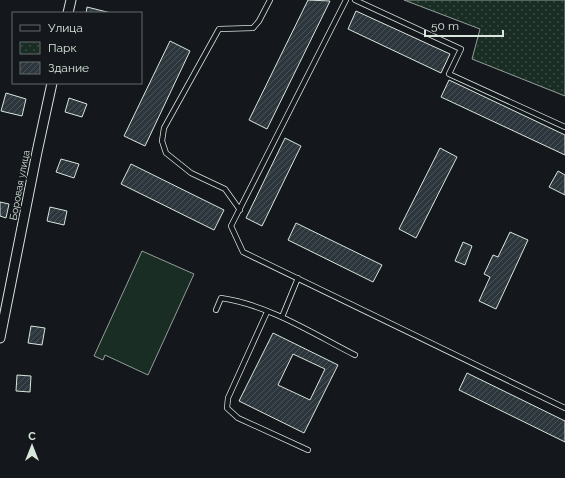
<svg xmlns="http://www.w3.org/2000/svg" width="565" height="478" font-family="Raleway,sans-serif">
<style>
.green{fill:#1a2d24;stroke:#939e99}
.park{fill:url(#park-dots);stroke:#939e99}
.building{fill:url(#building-hatch);stroke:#d8e6dc;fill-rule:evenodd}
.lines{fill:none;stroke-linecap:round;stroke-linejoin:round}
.service-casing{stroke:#d8e6dc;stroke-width:6}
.minor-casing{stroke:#d8e6dc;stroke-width:11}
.service{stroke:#14181c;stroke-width:4.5}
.minor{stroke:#14181c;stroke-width:9}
.labels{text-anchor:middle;stroke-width:3;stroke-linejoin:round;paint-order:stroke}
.street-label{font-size:10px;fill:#d8e6dc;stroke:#14181c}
</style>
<defs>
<pattern id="park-dots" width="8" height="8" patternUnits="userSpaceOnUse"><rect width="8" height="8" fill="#1a2d24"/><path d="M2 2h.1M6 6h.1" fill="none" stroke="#3b4b43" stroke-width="1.8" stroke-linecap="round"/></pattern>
<pattern id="building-hatch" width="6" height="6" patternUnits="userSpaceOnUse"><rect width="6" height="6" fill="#2c363c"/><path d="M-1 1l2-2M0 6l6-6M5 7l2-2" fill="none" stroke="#4a5358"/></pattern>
</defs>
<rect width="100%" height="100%" fill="#14181c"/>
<path class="green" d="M 142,251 L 194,274 L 148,375 L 105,355 L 103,360 L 94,356 Z"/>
<path class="park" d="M 404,0 L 565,0 L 565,96 L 472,59 L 480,29 Z"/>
<path class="building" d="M 308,0 L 330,1 L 267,129 L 249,120 Z
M 87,7 L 111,13 L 86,13 Z
M 356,11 L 450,54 L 441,73 L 348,29 Z
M 170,41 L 190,51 L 145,146 L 124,136 Z
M 449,80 L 565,135 L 565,155 L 441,97 Z
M 6,93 L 26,99 L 22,116 L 1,111 Z
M 69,98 L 87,104 L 82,117 L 65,112 Z
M 285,138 L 301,146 L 262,226 L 246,218 Z
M 440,148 L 457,157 L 416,238 L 399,229 Z
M 61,159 L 79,164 L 74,178 L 56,172 Z
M 131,164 L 224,210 L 214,230 L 121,184 Z
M 558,171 L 565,175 L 565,195 L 549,187 Z
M 0,202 L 9,204 L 6,218 L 0,216 Z
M 50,207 L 67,211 L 64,225 L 47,221 Z
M 296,223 L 382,265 L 373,282 L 288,240 Z
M 510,232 L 528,240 L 496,309 L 479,301 L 490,277 L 484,274 L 493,255 L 498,257 Z
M 463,242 L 472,246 L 465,265 L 455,261 Z
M 31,326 L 45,328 L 42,345 L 28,343 Z
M 273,333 L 338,365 L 304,433 L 239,401 ZM 293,354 L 325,369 L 310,400 L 278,385 Z
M 467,373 L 565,421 L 565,442 L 459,390 Z
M 17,375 L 31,376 L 30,392 L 16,391 Z"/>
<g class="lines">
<defs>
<path id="service" d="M 346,0 L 231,226 L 243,252 L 565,408
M 355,0 L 461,49 L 449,74 L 565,127
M 240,210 L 225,189 L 191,173 L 166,153 L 162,141 L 164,128 L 219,29 L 253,28 L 259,21 L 270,0
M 216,310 L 221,298 C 269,305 312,333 355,355
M 267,312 L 228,398 L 227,408 L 238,418 L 308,450
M 282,317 L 298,278"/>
<path id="minor" d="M 68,13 L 71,0
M 0,338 L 37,152 L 52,83"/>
</defs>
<use href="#service" class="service-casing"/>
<use href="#minor" class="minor-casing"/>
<use href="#service" class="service"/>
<use href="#minor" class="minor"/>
</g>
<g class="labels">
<g class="street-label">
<text transform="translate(19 185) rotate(-79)" y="4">Боровая улица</text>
</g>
</g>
<rect x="12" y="12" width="130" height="72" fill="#14181c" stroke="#626a69"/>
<rect x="20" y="25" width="20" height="6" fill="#14181c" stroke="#626a69"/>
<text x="48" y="32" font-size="12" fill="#d8e6dc">Улица</text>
<rect x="20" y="42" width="20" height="12" fill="url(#park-dots)" stroke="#626a69"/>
<text x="48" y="52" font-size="12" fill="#d8e6dc">Парк</text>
<rect x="20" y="62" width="20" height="12" fill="url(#building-hatch)" stroke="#626a69"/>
<text x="48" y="72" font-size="12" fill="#d8e6dc">Здание</text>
<g transform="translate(32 446)" stroke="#14181c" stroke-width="3" paint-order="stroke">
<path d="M0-3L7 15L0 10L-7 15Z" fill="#d8e6dc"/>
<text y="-6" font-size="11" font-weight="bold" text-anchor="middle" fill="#d8e6dc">С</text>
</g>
<path d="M425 30v6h78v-6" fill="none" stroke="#d8e6dc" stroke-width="2"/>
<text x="431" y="30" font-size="12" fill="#d8e6dc" stroke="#14181c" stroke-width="3" paint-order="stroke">50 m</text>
</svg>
